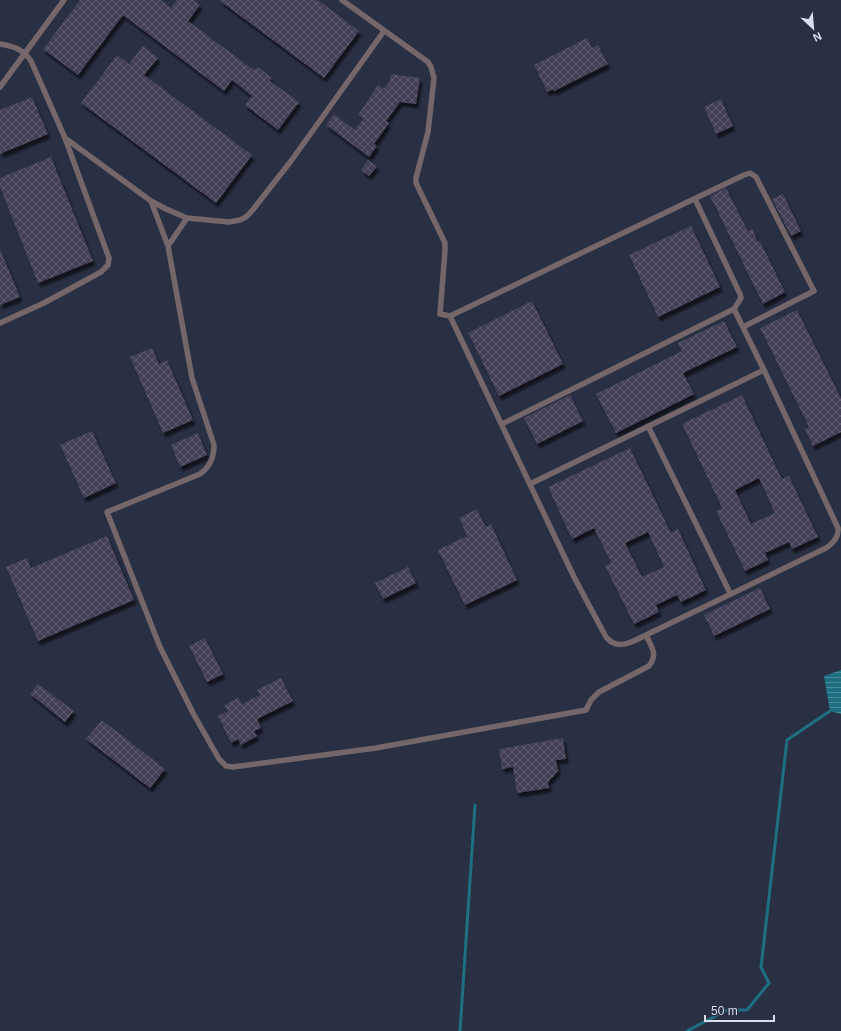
<svg xmlns="http://www.w3.org/2000/svg" width="841" height="1031" font-family="Arial,sans-serif">
<style>
.water{fill:url(#water-rules)}
.lines{fill:none;stroke-linecap:round;stroke-linejoin:round}
.stream{stroke:#1e6f82;stroke-width:3}
.building{fill:url(#building-cross-hatch);fill-rule:evenodd;filter:url(#shadow)}
.lane{stroke:#756769;stroke-width:5.5}
</style>
<defs>
<pattern id="water-rules" width="6" height="5" patternUnits="userSpaceOnUse"><rect width="6" height="5" fill="#1e6f82"/><path d="M0 2.5h6" fill="none" stroke="#498a9a"/></pattern>
<pattern id="building-cross-hatch" width="8" height="8" patternUnits="userSpaceOnUse"><rect width="8" height="8" fill="#434057"/><path d="M0 0l8 8M0 8l8-8" fill="none" stroke="#5e5b6f"/></pattern>
<filter id="shadow"><feDropShadow dx="2.5" dy="4.5" stdDeviation="1" flood-color="#0009"/></filter>
</defs>
<rect width="100%" height="100%" fill="#293044"/>
<path class="water" d="M 841,670 L 841,714 L 830,711 L 824,676 Z"/>
<g class="lines">
<path class="stream" d="M 460,1031 L 475,805
M 687,1031 L 727,1010 L 747,1010 L 769,983 L 761,967 L 787,740 L 830,711"/>
</g>
<path class="building" d="M 80,0 L 161,0 L 171,8 L 177,0 L 194,0 L 200,5 L 188,21 L 254,70 L 258,67 L 272,78 L 270,81 L 299,102 L 278,130 L 245,105 L 252,96 L 232,80 L 224,91 L 123,15 L 78,75 L 43,49 Z
M 219,0 L 318,0 L 359,31 L 324,78 Z
M 587,38 L 592,48 L 598,45 L 608,64 L 554,91 L 553,89 L 547,92 L 534,65 Z
M 143,46 L 158,58 L 144,75 L 252,155 L 216,203 L 81,103 L 117,55 L 129,64 Z
M 391,74 L 420,78 L 416,104 L 400,102 L 386,121 L 389,123 L 374,144 L 377,146 L 369,157 L 326,125 L 334,114 L 355,130 L 363,118 L 358,115 L 378,85 L 384,89 L 390,81 Z
M 32,97 L 48,134 L 0,154 L 0,110 Z
M 721,99 L 733,126 L 716,134 L 704,107 Z
M 51,157 L 93,261 L 38,283 L 0,187 L 0,178 Z
M 368,160 L 377,166 L 369,176 L 361,170 Z
M 726,188 L 748,231 L 752,229 L 758,242 L 760,241 L 785,292 L 763,304 L 710,196 Z
M 783,194 L 801,231 L 791,236 L 772,199 Z
M 691,226 L 720,287 L 658,317 L 629,255 Z
M 0,249 L 20,297 L 0,305 Z
M 532,301 L 563,364 L 499,396 L 468,333 Z
M 797,310 L 841,398 L 841,432 L 813,446 L 805,429 L 809,427 L 760,328 Z
M 724,321 L 737,347 L 683,373 L 694,394 L 616,433 L 596,394 L 682,351 L 678,343 Z
M 152,348 L 159,364 L 167,360 L 193,420 L 163,433 L 130,357 Z
M 570,395 L 583,421 L 537,444 L 524,418 Z
M 742,395 L 782,479 L 789,476 L 818,537 L 792,549 L 789,542 L 765,553 L 768,560 L 745,571 L 716,511 L 722,508 L 682,424 ZM 759,478 L 775,513 L 751,524 L 735,490 Z
M 92,431 L 116,483 L 84,498 L 60,445 Z
M 198,433 L 207,455 L 180,467 L 171,445 Z
M 630,448 L 671,533 L 678,529 L 706,590 L 681,602 L 677,595 L 656,605 L 659,612 L 634,624 L 605,566 L 611,563 L 594,528 L 572,539 L 548,487 ZM 648,532 L 664,567 L 642,577 L 625,543 Z
M 477,509 L 486,527 L 491,524 L 517,580 L 465,605 L 438,550 L 467,536 L 459,518 Z
M 107,536 L 134,600 L 38,641 L 6,567 L 27,558 L 31,568 Z
M 408,567 L 416,583 L 383,599 L 375,583 Z
M 760,588 L 770,609 L 714,636 L 704,615 Z
M 205,638 L 223,674 L 207,682 L 189,646 Z
M 281,678 L 293,701 L 257,719 L 261,728 L 254,731 L 257,736 L 241,745 L 238,739 L 231,743 L 218,716 L 228,711 L 224,705 L 238,698 L 242,704 L 260,695 L 257,690 Z
M 38,684 L 74,711 L 65,722 L 30,694 Z
M 102,720 L 165,769 L 150,788 L 86,739 Z
M 563,738 L 566,759 L 556,760 L 558,771 L 548,782 L 549,788 L 517,793 L 513,767 L 502,769 L 499,749 Z"/>
<g class="lines">
<path class="lane" d="M 342,0 L 428,62 L 431,67 L 434,78 L 428,132 L 416,178 L 416,183 L 445,243 L 445,251 L 440,314 L 450,316 L 574,577 L 606,637 C 618,652 633,641 646,635
M 0,44 C 13,46 23,49 31,61 L 65,138 L 109,258 L 108,265 L 101,272 L 44,303 L 0,323
M 0,87 L 64,0
M 65,138 L 151,201 L 166,209 L 187,218 L 229,222 L 240,220 L 246,217 L 251,212 L 291,161 L 384,31
M 695,199 L 740,294 L 741,298 L 734,309
M 151,201 L 168,246 L 192,378 L 214,445 C 214,457 210,467 200,474 L 107,512 L 160,647 L 193,713 L 219,759 L 226,766 L 233,767 L 376,748 L 586,710 L 591,700 L 599,692 L 649,666 C 658,654 652,648 646,635 L 826,548 C 834,543 839,537 838,528 L 764,370 L 734,309 L 502,424
M 168,246 L 187,218
M 450,316 L 744,175 L 750,173 L 756,177 L 814,291 L 743,327
M 648,426 L 730,593
M 530,484 L 764,370"/>
</g>
<g transform="translate(813 28) rotate(154)" stroke="#293044" stroke-width="3" paint-order="stroke">
<path d="M0-3L7 15L0 10L-7 15Z" fill="#d9ddeb"/>
<text y="-6" font-size="11" font-weight="bold" text-anchor="middle" fill="#d9ddeb">N</text>
</g>
<path d="M705 1015v6h69v-6" fill="none" stroke="#d9ddeb" stroke-width="2"/>
<text x="711" y="1015" font-size="12" fill="#d9ddeb" stroke="#293044" stroke-width="3" paint-order="stroke">50 m</text>
</svg>
